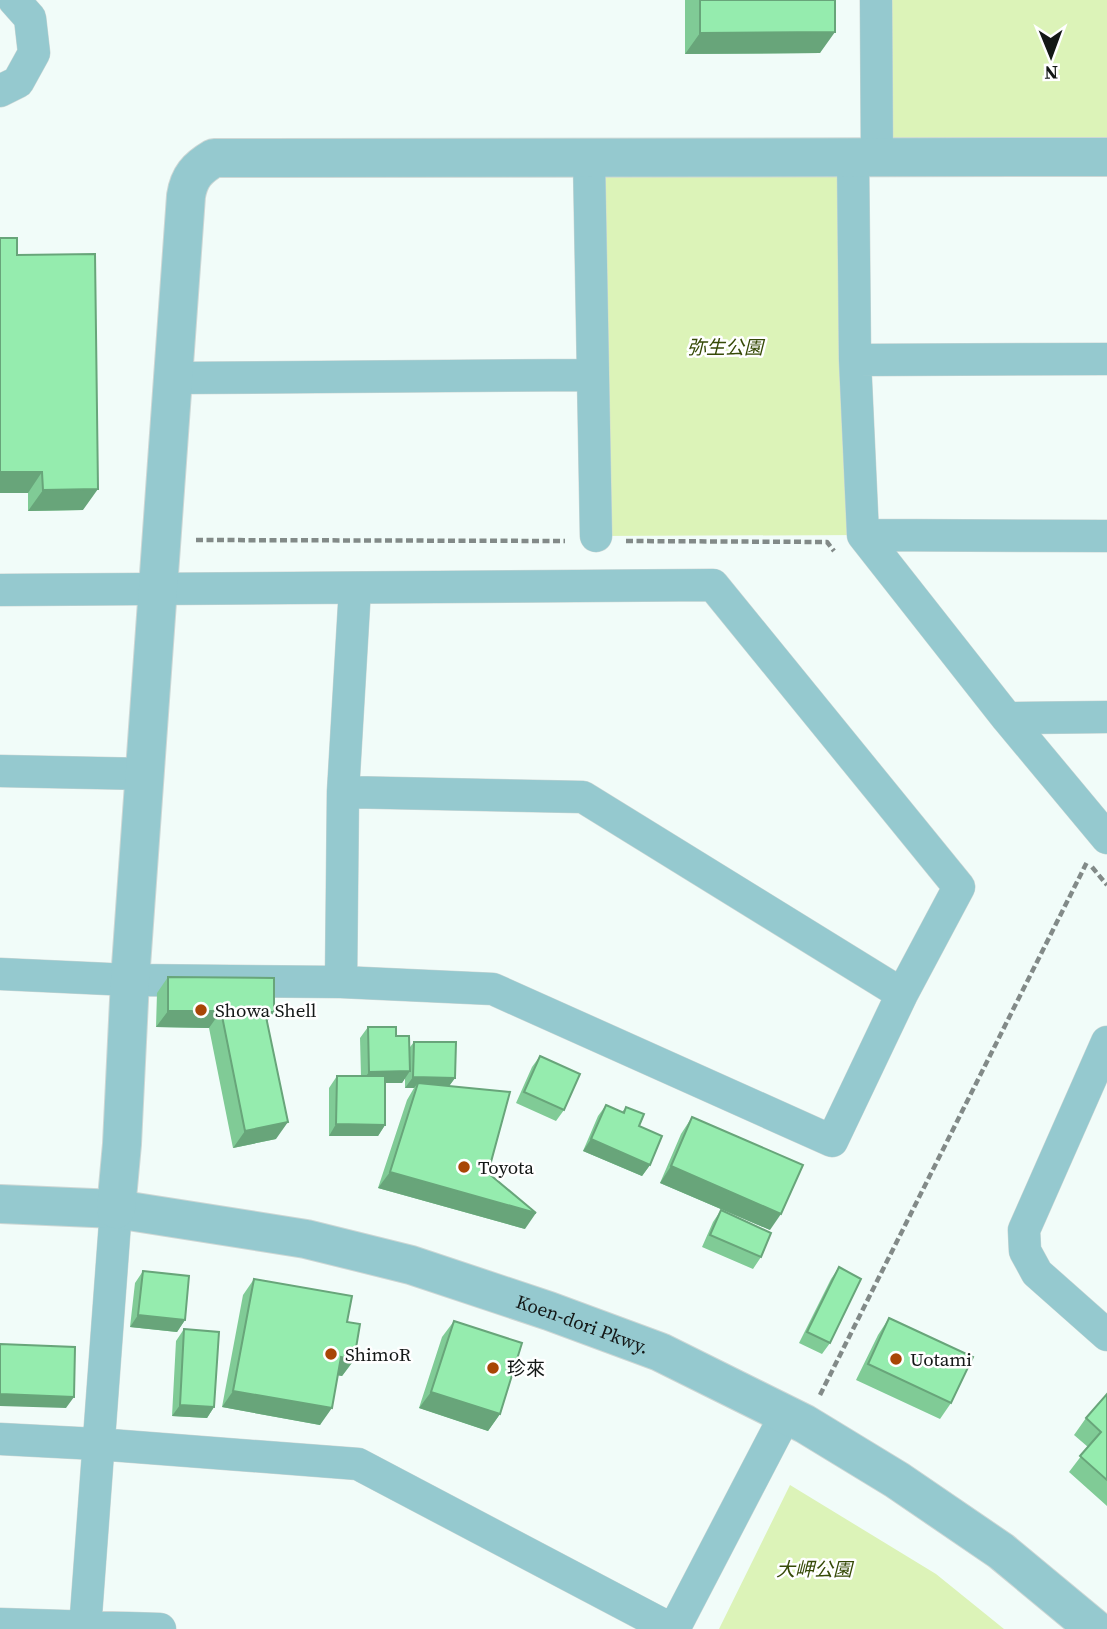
<svg xmlns="http://www.w3.org/2000/svg" width="1107" height="1629" font-family="'Source Serif 4','Noto Sans JP',serif">
<style>
.green{fill:#dcf3b8}
.lines{fill:none;stroke-linecap:round;stroke-linejoin:round}
.minor-casing{stroke:#cdd7d5;stroke-width:33}
.tertiary-casing{stroke:#cdd7d5;stroke-width:40}
.path{stroke:#828a88;stroke-width:4.5;stroke-dasharray:7 3.5;stroke-linecap:butt}
.minor{stroke:#95c9cf;stroke-width:32}
.tertiary{stroke:#95c9cf;stroke-width:38}
.wall{fill:#80cb96}
.shaded-wall{fill:#68a57a}
.building{fill:#95ecae;stroke:#68a57a;stroke-width:2}
.poi-dot{fill:#a84606;stroke:#fff;stroke-width:2.5}
.labels{text-anchor:middle;stroke-width:5;stroke-linejoin:round;paint-order:stroke}
.park-label{font-size:19px;font-style:italic;fill:#364a07;stroke:#fff}
.poi-label{font-size:19px;fill:#131716;stroke:#fff;text-anchor:start}
.street-label{font-size:19px;fill:#131716;stroke:#fff}
</style>
<rect width="100%" height="100%" fill="#f1fcf9"/>
<path class="green" d="M 875,0 L 1107,0 L 1107,157 L 877,158 Z
M 589,158 L 853,159 L 863,535 L 596,536 Z
M 790,1485 L 936,1574 L 1004,1629 L 719,1629 Z"/>
<g class="lines">
<defs>
<path id="minor" d="M 876,0 L 877,158
M 0,91 L 18,82 L 34,53 L 30,18 L 14,0
M 589,158 L 596,536
M 853,159 L 855,360 L 863,535 L 1007,718 L 1107,838
M 855,360 L 1107,359
M 173,378 L 593,375
M 863,535 L 1107,536
M 0,590 L 713,585 L 959,887 L 902,994 L 832,1141 L 493,989 L 341,982 L 130,980 L 0,974
M 1007,718 L 1107,717
M 0,771 L 146,774
M 343,792 L 583,797 L 902,994
M 341,982 L 343,792 L 355,588
M 1107,1042 L 1024,1230 L 1025,1251 L 1037,1273 L 1107,1335
M 0,1439 L 97,1444 L 358,1464 L 671,1629
M 0,1624 L 160,1629
M 85,1629 L 116,1209
M 674,1629 L 786,1414"/>
<g id="tertiary">
<path id="s1" d="M 0,1204 L 116,1209 L 306,1239 L 411,1265 L 549,1311 L 660,1352 L 805,1424 L 897,1480 L 1001,1551 L 1095,1629"/>
<path d="M 116,1209 L 122,1144 L 130,980 L 186,196 C 189,177 197,168 214,158 L 1107,157"/>
</g>
</defs>
<use href="#minor" class="minor-casing"/>
<use href="#tertiary" class="tertiary-casing"/>
<path class="path" d="M 196,540 L 565,541
M 626,541 L 827,542 L 834,551
M 1092,867 L 1107,885
M 820,1395 L 1087,862"/>
<use href="#minor" class="minor"/>
<use href="#tertiary" class="tertiary"/>
</g>
<path class="wall" d="M 685,0 L 835,0 L 820,53 L 685,54 Z
M 0,238 L 17,255 L 83,510 L 28,511 L 28,493 L 0,493 Z
M 168,977 L 274,1012 L 267,1021 L 276,1139 L 233,1148 L 209,1028 L 156,1027 L 157,993 Z
M 368,1027 L 396,1036 L 410,1047 L 414,1042 L 455,1078 L 449,1086 L 488,1173 L 525,1229 L 378,1188 L 407,1100 L 414,1088 L 405,1088 L 405,1078 L 402,1083 L 385,1083 L 385,1125 L 378,1136 L 329,1136 L 329,1088 L 337,1076 L 361,1076 L 360,1038 Z
M 540,1056 L 564,1110 L 556,1121 L 516,1103 L 532,1067 Z
M 606,1105 L 622,1112 L 626,1107 L 639,1126 L 650,1165 L 642,1176 L 583,1151 L 598,1116 Z
M 692,1117 L 770,1230 L 660,1183 L 681,1134 Z
M 721,1210 L 761,1257 L 753,1269 L 702,1247 L 713,1222 Z
M 839,1267 L 830,1343 L 822,1354 L 799,1343 L 831,1279 Z
M 143,1271 L 185,1320 L 177,1332 L 130,1327 L 135,1283 Z
M 254,1279 L 347,1322 L 354,1360 L 342,1376 L 338,1375 L 320,1425 L 222,1407 L 243,1295 Z
M 889,1318 L 951,1403 L 940,1419 L 856,1380 L 878,1335 Z
M 454,1321 L 500,1414 L 488,1431 L 419,1408 L 442,1337 Z
M 184,1329 L 214,1407 L 207,1418 L 172,1416 L 176,1341 Z
M 1107,1394 L 1107,1506 L 1069,1472 L 1088,1447 L 1074,1435 L 1086,1418 Z"/>
<path class="shaded-wall" d="M 835,32 L 820,53 L 685,54 L 700,33 Z
M 0,472 L 42,472 L 28,493 L 0,493 Z
M 98,489 L 83,510 L 28,511 L 43,490 Z
M 168,1011 L 221,1011 L 209,1028 L 156,1027 Z
M 265,1012 L 274,1012 L 262,1028 Z
M 410,1071 L 402,1083 L 361,1083 L 369,1072 Z
M 413,1077 L 455,1078 L 447,1089 L 418,1083 L 414,1088 L 405,1088 Z
M 288,1122 L 276,1139 L 233,1148 L 245,1131 Z
M 336,1124 L 385,1125 L 378,1136 L 329,1136 Z
M 591,1139 L 650,1165 L 642,1176 L 583,1151 Z
M 671,1166 L 781,1214 L 770,1230 L 660,1183 Z
M 390,1172 L 536,1213 L 525,1229 L 378,1188 Z
M 138,1315 L 185,1320 L 177,1332 L 130,1327 Z
M 341,1357 L 354,1360 L 342,1376 L 329,1374 Z
M 233,1391 L 332,1408 L 320,1425 L 222,1407 Z
M 431,1392 L 500,1414 L 488,1431 L 419,1408 Z
M 0,1394 L 74,1397 L 66,1408 L 0,1406 Z
M 180,1405 L 214,1407 L 207,1418 L 172,1416 Z"/>
<path class="building" d="M 700,0 L 835,0 L 835,32 L 700,33 Z
M 0,238 L 17,238 L 17,255 L 95,254 L 98,489 L 43,490 L 42,472 L 0,472 Z
M 168,977 L 274,978 L 274,1012 L 265,1012 L 288,1122 L 245,1131 L 221,1011 L 168,1011 Z
M 368,1027 L 396,1027 L 396,1036 L 409,1036 L 410,1071 L 369,1072 Z
M 414,1042 L 456,1042 L 455,1078 L 413,1077 Z
M 540,1056 L 580,1074 L 564,1110 L 524,1092 Z
M 337,1076 L 385,1076 L 385,1125 L 336,1124 Z
M 418,1083 L 510,1092 L 488,1173 L 536,1213 L 390,1172 Z
M 606,1105 L 624,1113 L 626,1107 L 644,1114 L 639,1126 L 662,1136 L 650,1165 L 591,1139 Z
M 692,1117 L 803,1165 L 781,1214 L 671,1166 Z
M 721,1210 L 771,1233 L 761,1257 L 710,1235 Z
M 839,1267 L 861,1279 L 830,1343 L 807,1332 Z
M 143,1271 L 189,1276 L 185,1320 L 138,1315 Z
M 254,1279 L 352,1296 L 347,1322 L 360,1324 L 354,1360 L 341,1357 L 332,1408 L 233,1391 Z
M 889,1318 L 973,1357 L 951,1403 L 868,1364 Z
M 454,1321 L 522,1343 L 500,1414 L 431,1392 Z
M 184,1329 L 219,1332 L 214,1407 L 180,1405 Z
M 0,1344 L 75,1347 L 74,1397 L 0,1394 Z
M 1107,1394 L 1107,1480 L 1080,1456 L 1101,1432 L 1086,1418 Z"/>
<g class="poi-dot">
<circle cx="201" cy="1010" r="7"/>
<circle cx="464" cy="1167" r="7"/>
<circle cx="331" cy="1354" r="7"/>
<circle cx="896" cy="1359" r="7"/>
<circle cx="493" cy="1368" r="7"/>
</g>
<g class="labels">
<g class="park-label">
<text x="725" y="354">弥生公園</text>
<text x="814" y="1576">大岬公園</text>
</g>
<g class="poi-label">
<text x="215" y="1017">Showa Shell</text>
<text x="478" y="1174">Toyota</text>
<text x="345" y="1361">ShimoR</text>
<text x="910" y="1366">Uotami</text>
<text x="507" y="1375">珍來</text>
</g>
<g class="street-label">
<text dy="7" stroke="none"><textPath href="#s1" startOffset="598">Koen-dori Pkwy.</textPath></text>
</g>
</g>
<g transform="translate(1051 56) rotate(179)" stroke="#ffffff" stroke-width="5" paint-order="stroke">
<path d="M0-5L12 26L0 18L-12 26Z" fill="#131716"/>
<text y="-10" font-size="19" font-weight="bold" text-anchor="middle" fill="#131716">N</text>
</g>
</svg>
